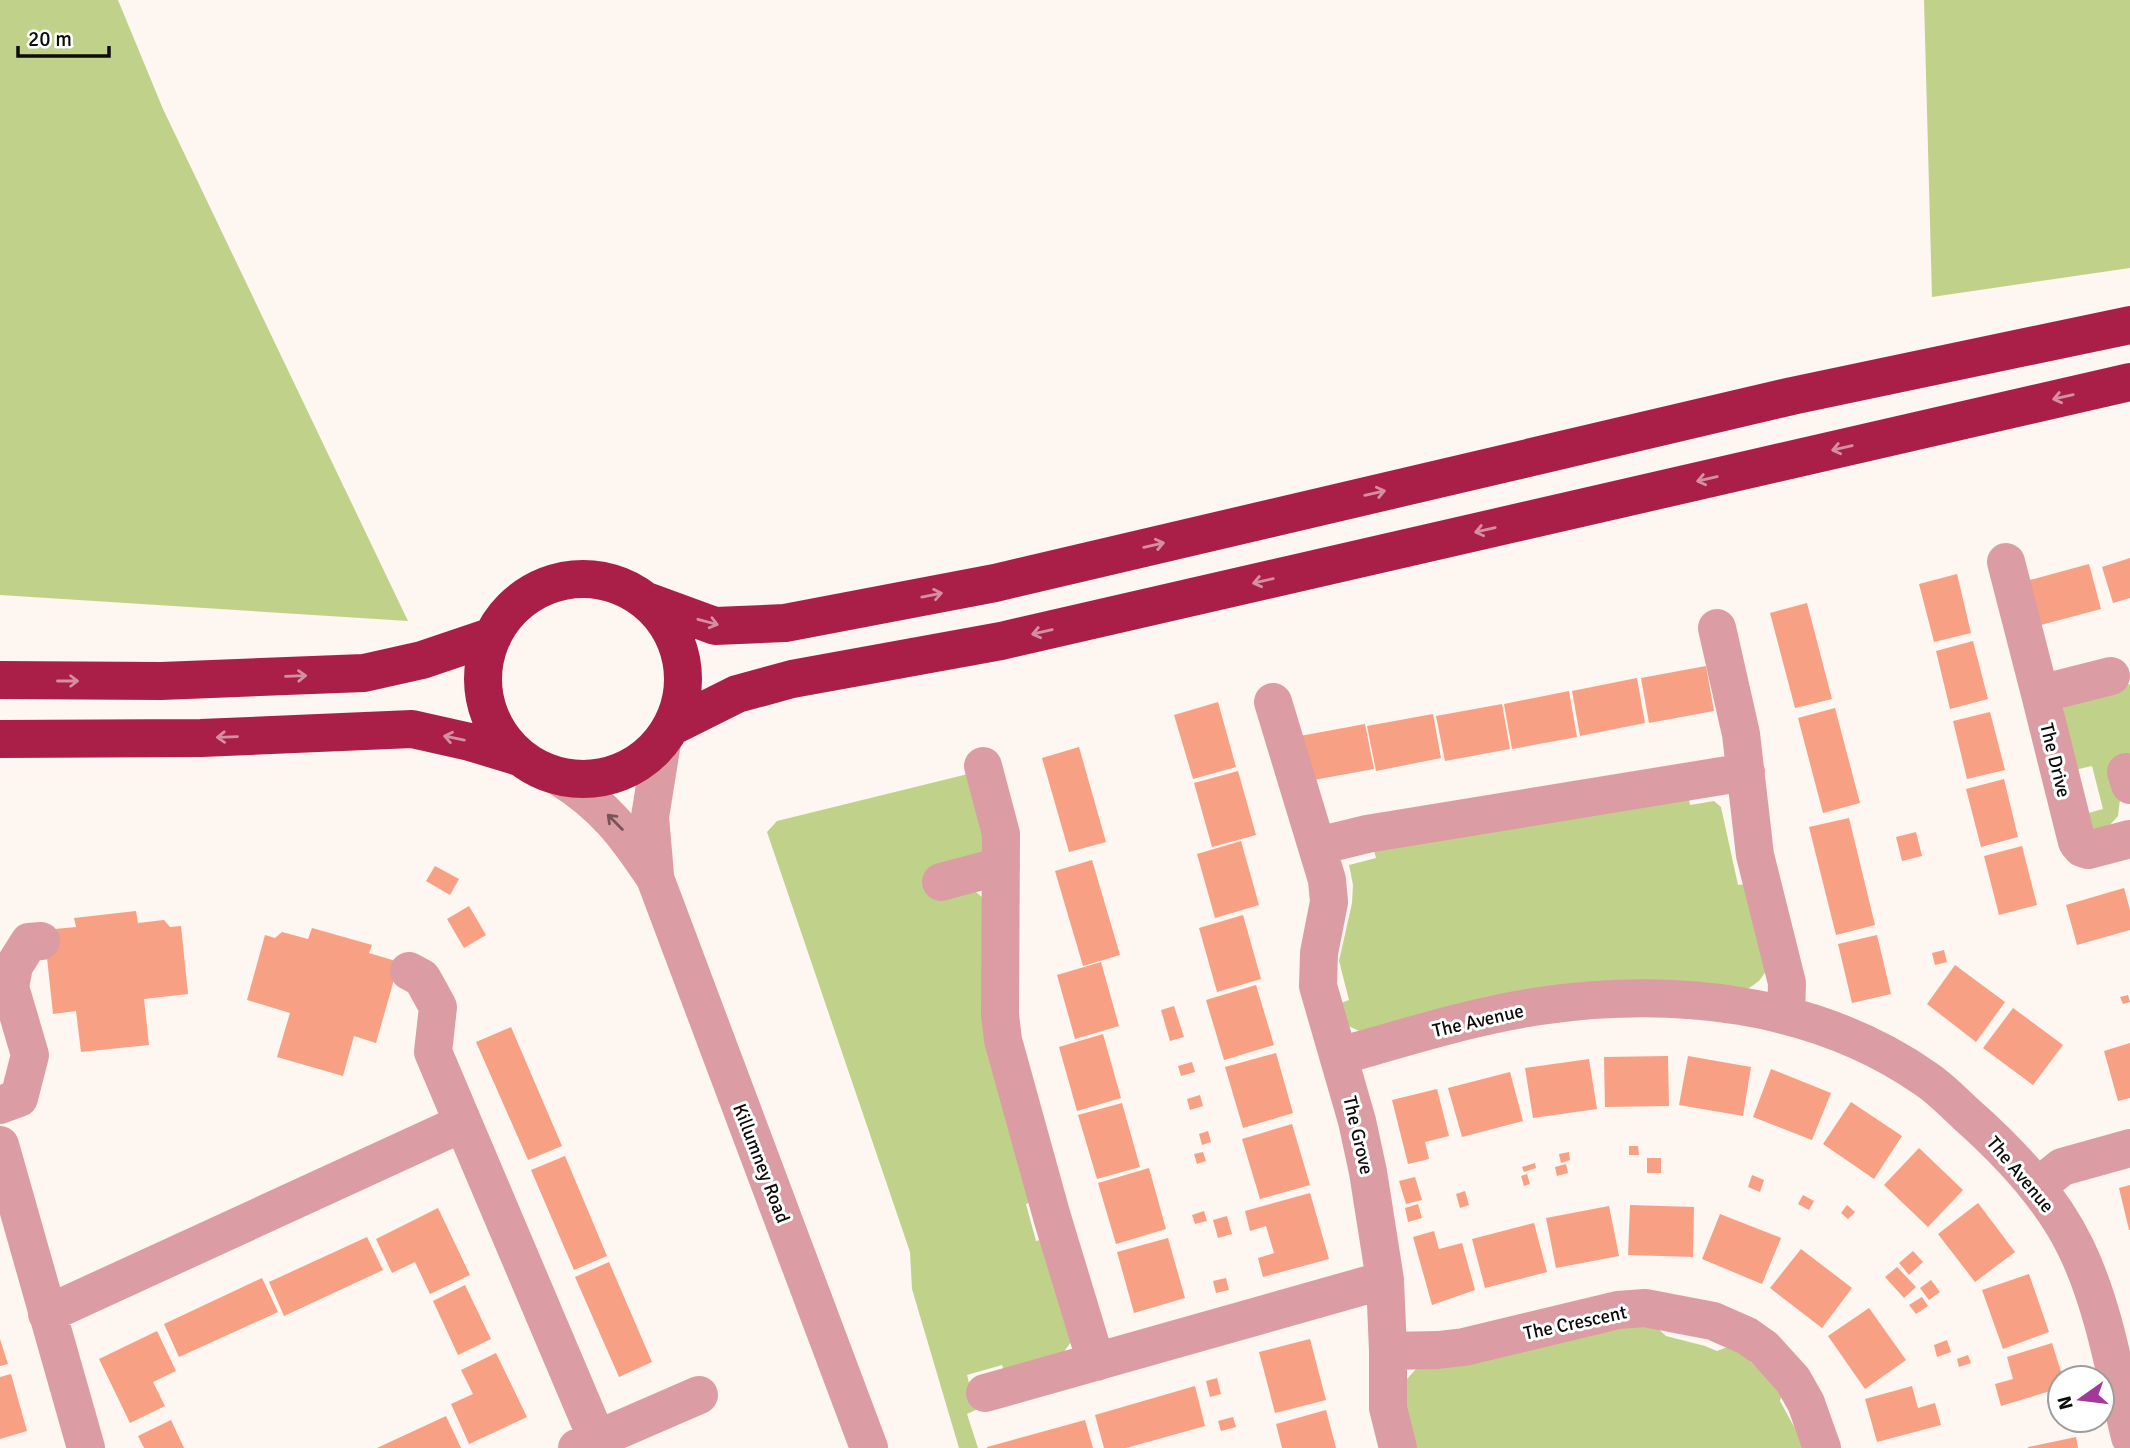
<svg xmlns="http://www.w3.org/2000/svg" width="2130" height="1448" font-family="Signika,sans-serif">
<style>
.green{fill:#c0d28a}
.building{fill:#f8a084}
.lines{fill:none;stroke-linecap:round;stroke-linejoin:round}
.minor{stroke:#dc9ca4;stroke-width:38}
.highway{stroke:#aa1f48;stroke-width:38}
.oneway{stroke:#d48fa4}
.oneway2{stroke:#765458}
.labels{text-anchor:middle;stroke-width:6;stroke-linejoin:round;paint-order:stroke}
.street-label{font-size:19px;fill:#0f0d0b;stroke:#fff}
</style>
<rect width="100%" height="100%" fill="#fdf6f1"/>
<path class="green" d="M 0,0 L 118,0 L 163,109 L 408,621 L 0,595 Z
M 1924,0 L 2130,0 L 2130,268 L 1932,297 Z
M 2130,684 L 2130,768 L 2120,799 L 2118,816 L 2109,826 L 2091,830 L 2081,815 L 2103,809 L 2092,766 L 2070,771 L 2063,708 L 2078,697 Z
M 972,773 L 987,830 L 976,892 L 982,897 L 1034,1201 L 1026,1204 L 1036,1241 L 1045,1239 L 1071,1342 L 1063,1353 L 1005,1373 L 1002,1365 L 967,1375 L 976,1410 L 967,1414 L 978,1448 L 959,1448 L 912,1289 L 910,1252 L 767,832 L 777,821 Z
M 1688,794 L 1690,805 L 1714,801 L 1721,807 L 1738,885 L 1747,884 L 1767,970 L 1759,981 L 1749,988 L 1364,1033 L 1348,1026 L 1338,1004 L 1349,1000 L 1339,961 L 1352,903 L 1353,885 L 1349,865 L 1376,858 L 1373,847 Z
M 1653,1324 L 1666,1336 L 1705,1346 L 1717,1351 L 1730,1346 L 1747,1358 L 1782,1394 L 1780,1401 L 1797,1432 L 1803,1448 L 1411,1448 L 1405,1422 L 1406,1380 L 1417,1368 L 1612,1327 Z"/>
<path class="building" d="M 2130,558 L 2130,598 L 2113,603 L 2102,567 Z
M 2089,564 L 2101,609 L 2037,626 L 2026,581 Z
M 1957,574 L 1971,633 L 1934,642 L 1919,584 Z
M 1807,603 L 1832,699 L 1795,708 L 1770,613 Z
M 1973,641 L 1988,699 L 1950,709 L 1936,651 Z
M 1706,666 L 1714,711 L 1649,723 L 1641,678 Z
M 1637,678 L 1645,723 L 1580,736 L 1572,691 Z
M 1569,691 L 1577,737 L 1512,749 L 1504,704 Z
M 1218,702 L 1236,767 L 1193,779 L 1174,715 Z
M 1502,704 L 1510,749 L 1445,761 L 1436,716 Z
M 1835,708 L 1860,803 L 1823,813 L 1798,718 Z
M 1990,712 L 2005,770 L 1967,779 L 1953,721 Z
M 1433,714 L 1441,758 L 1376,771 L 1367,726 Z
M 1365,724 L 1374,769 L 1308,781 L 1300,736 Z
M 1079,747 L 1106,842 L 1069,852 L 1042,758 Z
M 1238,771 L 1256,835 L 1212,847 L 1194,783 Z
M 2004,779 L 2018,837 L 1981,847 L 1966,789 Z
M 1849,818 L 1875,925 L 1836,935 L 1809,827 Z
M 1916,832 L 1922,856 L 1902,861 L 1896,837 Z
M 1241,841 L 1259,905 L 1215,918 L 1197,854 Z
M 2022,846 L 2037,905 L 1999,915 L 1984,856 Z
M 1092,860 L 1120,955 L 1083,966 L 1055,871 Z
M 435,866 L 459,879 L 450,895 L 426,881 Z
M 2124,888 L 2130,910 L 2130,930 L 2077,945 L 2066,905 Z
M 469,906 L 486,935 L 464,948 L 447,919 Z
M 136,911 L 138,923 L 164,920 L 170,927 L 181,926 L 188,994 L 144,999 L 149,1045 L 81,1052 L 76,1011 L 53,1014 L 44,930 L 76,927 L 74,918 Z
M 1243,915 L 1261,979 L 1217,992 L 1199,928 Z
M 312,928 L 372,945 L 369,953 L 399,962 L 376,1043 L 354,1036 L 343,1076 L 277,1057 L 290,1013 L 247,1000 L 265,935 L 275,938 L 282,932 L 308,939 Z
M 1877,935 L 1891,994 L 1852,1003 L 1838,944 Z
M 1944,950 L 1947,962 L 1935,965 L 1932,953 Z
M 1101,962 L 1119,1026 L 1075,1039 L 1057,975 Z
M 1955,965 L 2005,1002 L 1976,1042 L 1927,1004 Z
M 1256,985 L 1274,1045 L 1224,1060 L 1206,1000 Z
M 2128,995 L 2130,1002 L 2123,1004 L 2120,997 Z
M 1174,1006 L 1184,1037 L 1170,1041 L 1161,1010 Z
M 2013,1008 L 2063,1045 L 2033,1085 L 1983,1048 Z
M 511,1027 L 562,1146 L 528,1160 L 476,1042 Z
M 1103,1034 L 1121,1098 L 1077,1111 L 1059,1047 Z
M 2130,1043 L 2130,1098 L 2118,1101 L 2104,1051 Z
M 1276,1053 L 1293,1113 L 1243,1128 L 1225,1067 Z
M 1668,1056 L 1669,1106 L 1605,1107 L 1604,1057 Z
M 1688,1056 L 1751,1067 L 1743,1116 L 1679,1105 Z
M 1589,1059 L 1597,1109 L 1533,1118 L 1525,1068 Z
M 1192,1062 L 1195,1072 L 1181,1076 L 1178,1066 Z
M 1771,1069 L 1831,1093 L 1812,1140 L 1753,1117 Z
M 1510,1072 L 1523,1121 L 1462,1137 L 1448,1088 Z
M 1437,1089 L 1449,1136 L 1425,1142 L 1429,1159 L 1408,1164 L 1392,1100 Z
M 1200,1095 L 1203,1106 L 1190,1110 L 1187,1099 Z
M 1851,1102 L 1902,1136 L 1874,1179 L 1823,1144 Z
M 1122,1103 L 1140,1167 L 1097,1179 L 1078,1115 Z
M 1292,1124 L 1310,1185 L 1260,1199 L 1242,1139 Z
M 1208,1131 L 1211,1142 L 1202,1145 L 1199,1134 Z
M 1629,1146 L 1638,1146 L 1639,1155 L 1629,1155 Z
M 1919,1148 L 1963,1190 L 1928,1227 L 1884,1185 Z
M 1203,1152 L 1206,1161 L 1197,1164 L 1194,1154 Z
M 1569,1152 L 1570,1160 L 1561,1163 L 1559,1154 Z
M 565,1156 L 607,1256 L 574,1270 L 531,1170 Z
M 1647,1158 L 1661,1158 L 1661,1173 L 1647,1173 Z
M 1535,1163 L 1536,1168 L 1524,1172 L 1522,1167 Z
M 1566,1164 L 1568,1173 L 1557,1176 L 1555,1167 Z
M 1149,1168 L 1166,1229 L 1116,1244 L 1098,1183 Z
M 1527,1174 L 1530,1184 L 1524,1186 L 1521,1176 Z
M 1752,1175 L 1764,1180 L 1760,1192 L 1748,1187 Z
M 1415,1177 L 1422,1200 L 1406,1204 L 1399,1181 Z
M 2130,1185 L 2130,1230 L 2129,1230 L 2119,1188 Z
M 1465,1191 L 1469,1205 L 1460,1208 L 1456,1194 Z
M 1310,1193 L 1329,1259 L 1263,1277 L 1258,1258 L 1274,1253 L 1266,1226 L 1250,1231 L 1245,1211 Z
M 1803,1195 L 1814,1201 L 1809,1210 L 1798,1204 Z
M 1978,1203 L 2015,1252 L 1975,1282 L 1938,1234 Z
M 1418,1204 L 1422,1218 L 1408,1222 L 1405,1208 Z
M 1630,1205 L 1694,1207 L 1693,1257 L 1628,1255 Z
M 1847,1205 L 1855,1212 L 1848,1219 L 1841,1213 Z
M 1609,1206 L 1619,1256 L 1556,1268 L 1546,1218 Z
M 438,1208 L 470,1275 L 430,1294 L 415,1262 L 392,1273 L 376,1239 Z
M 1204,1211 L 1207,1221 L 1195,1224 L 1192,1215 Z
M 1720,1214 L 1781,1238 L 1762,1284 L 1702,1259 Z
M 1227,1216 L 1232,1234 L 1218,1238 L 1213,1220 Z
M 1534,1223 L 1547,1272 L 1485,1288 L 1472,1239 Z
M 1434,1231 L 1439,1249 L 1462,1243 L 1475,1290 L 1432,1305 L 1413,1237 Z
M 367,1237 L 383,1270 L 284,1316 L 269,1282 Z
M 1168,1238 L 1185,1298 L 1134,1313 L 1117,1252 Z
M 1801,1249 L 1852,1288 L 1822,1328 L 1770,1288 Z
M 1913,1251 L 1923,1262 L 1909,1275 L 1899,1263 Z
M 609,1262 L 652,1362 L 619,1377 L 575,1277 Z
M 1897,1267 L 1916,1287 L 1904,1298 L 1885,1277 Z
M 2029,1274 L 2049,1332 L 2003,1349 L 1982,1290 Z
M 262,1278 L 278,1312 L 179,1357 L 164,1324 Z
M 1226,1278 L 1229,1290 L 1216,1293 L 1213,1281 Z
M 1931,1280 L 1940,1292 L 1929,1300 L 1920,1288 Z
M 465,1285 L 491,1339 L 458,1355 L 433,1301 Z
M 1922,1297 L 1928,1306 L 1916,1314 L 1909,1305 Z
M 1869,1308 L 1906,1360 L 1865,1389 L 1828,1336 Z
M 157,1331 L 176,1371 L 153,1382 L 165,1406 L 130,1423 L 99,1359 Z
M 0,1339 L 8,1364 L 0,1366 Z
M 1310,1339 L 1326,1400 L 1275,1413 L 1259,1352 Z
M 1947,1340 L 1951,1352 L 1937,1357 L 1934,1345 Z
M 2052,1343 L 2063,1378 L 2060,1378 L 2060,1388 L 2001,1406 L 1995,1384 L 2013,1379 L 2007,1357 Z
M 496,1353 L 527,1417 L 469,1444 L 451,1404 L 473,1394 L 461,1370 Z
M 1968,1355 L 1971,1363 L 1959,1367 L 1957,1359 Z
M 11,1374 L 27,1431 L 0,1439 L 0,1377 Z
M 1217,1378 L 1221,1394 L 1210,1397 L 1206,1381 Z
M 1195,1386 L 1205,1426 L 1126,1448 L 1104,1448 L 1095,1415 Z
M 1912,1386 L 1918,1408 L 1935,1403 L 1941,1425 L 1877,1442 L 1865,1399 Z
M 1326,1410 L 1336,1448 L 1282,1448 L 1276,1424 Z
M 446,1416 L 461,1448 L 377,1448 Z
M 1233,1417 L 1236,1427 L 1221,1431 L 1218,1421 Z
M 171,1420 L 184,1448 L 144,1448 L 138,1436 Z
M 1085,1420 L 1093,1448 L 987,1448 L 987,1447 Z
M 2076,1437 L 2078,1448 L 2028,1448 L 2028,1447 Z"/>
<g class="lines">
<path class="minor" d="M 2006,562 L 2040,694
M 1717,628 L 1741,734 L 1755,855 L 1787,983 L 1786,1015
M 2111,676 L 2040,694 L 2077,842 L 2082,848 L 2088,850 L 2130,839
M 1273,702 L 1327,880 L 1329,902 L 1319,953 L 1318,986 L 1357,1121 L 1368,1172 L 1385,1280 L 1388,1351 L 1388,1408 L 1398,1448
M 983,766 L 1001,834 L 1000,1015 L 1003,1040 L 1052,1217 L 1096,1362
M 2126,772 L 2130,785
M 559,777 C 605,806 625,833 655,878 L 869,1448
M 1318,846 L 1367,834 L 1746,772
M 655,875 L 650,817 L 662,742
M 941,882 L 1001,866
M 409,971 L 422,978 L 438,1007 L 433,1052 L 597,1439
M 1339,1056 C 1405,1038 1472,1016 1540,1006 C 1672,987 1815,1001 1926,1079 C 1941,1089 1953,1102 1966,1114 C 2009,1152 2051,1196 2076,1248 C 2104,1306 2115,1374 2130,1437
M 0,1105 L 19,1098 L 30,1055 L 10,987 L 14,966 L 29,942 L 41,941
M 0,1145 L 86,1448
M 2037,1187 L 2062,1167 L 2130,1148
M 47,1314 L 463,1123
M 1388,1351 L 1438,1350 L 1464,1347 L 1618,1310 L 1645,1308 L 1713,1321 L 1747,1336 L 1764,1348 L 1793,1380 L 1806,1403 L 1822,1448
M 985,1393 L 1385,1280
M 577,1448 L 699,1395"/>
<path class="highway" d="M483 679a100 100 0 1 1 200 0a100 100 0 1 1-200 0Z
M 644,600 L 715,626 L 785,623 L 995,583 L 1792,396 L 2130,325
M 0,680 L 161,681 L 364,673 L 422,660 L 493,636
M 671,727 L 737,694 L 792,679 L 1001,641 L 2130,382
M 0,739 L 201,738 L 412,729 L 470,742 L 519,757"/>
</g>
<defs><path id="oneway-shaft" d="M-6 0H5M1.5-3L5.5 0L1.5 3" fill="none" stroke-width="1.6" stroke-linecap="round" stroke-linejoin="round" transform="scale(1.75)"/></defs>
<g class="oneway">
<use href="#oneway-shaft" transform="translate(2063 397) rotate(167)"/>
<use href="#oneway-shaft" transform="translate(1842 448) rotate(167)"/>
<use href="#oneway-shaft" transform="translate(1707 479) rotate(167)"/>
<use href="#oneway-shaft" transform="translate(1375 493) rotate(-13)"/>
<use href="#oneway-shaft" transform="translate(1485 530) rotate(167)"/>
<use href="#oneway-shaft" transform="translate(1154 545) rotate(-13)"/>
<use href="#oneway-shaft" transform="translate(1263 581) rotate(167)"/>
<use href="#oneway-shaft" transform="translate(932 595) rotate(-11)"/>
<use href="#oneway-shaft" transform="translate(708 622) rotate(15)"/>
<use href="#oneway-shaft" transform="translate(1042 632) rotate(167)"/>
<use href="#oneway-shaft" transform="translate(296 676) rotate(-2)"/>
<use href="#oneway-shaft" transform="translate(68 681)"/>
<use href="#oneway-shaft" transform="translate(227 737) rotate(178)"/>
<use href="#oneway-shaft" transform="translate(454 738) rotate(-168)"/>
</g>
<use class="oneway2" href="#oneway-shaft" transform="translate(615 822) rotate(-135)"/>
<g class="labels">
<g class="street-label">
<text transform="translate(2056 760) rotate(76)" y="7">The Drive</text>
<text transform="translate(1478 1020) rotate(-13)" y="7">The Avenue</text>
<text transform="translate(1359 1135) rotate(77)" y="7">The Grove</text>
<text transform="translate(762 1163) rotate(69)" y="7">Killumney Road</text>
<text transform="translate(2021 1174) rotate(50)" y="7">The Avenue</text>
<text transform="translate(1575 1322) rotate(-12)" y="7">The Crescent</text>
</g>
</g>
<g transform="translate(2081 1399) rotate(256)"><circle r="33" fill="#ffffff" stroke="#9f9e9d" stroke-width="2"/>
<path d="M0-5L12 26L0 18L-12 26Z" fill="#a23899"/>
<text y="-10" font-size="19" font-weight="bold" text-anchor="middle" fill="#0f0d0b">N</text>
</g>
<path d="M18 46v10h91v-10" fill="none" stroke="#0f0d0b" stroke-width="3.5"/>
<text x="28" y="46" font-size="21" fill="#0f0d0b" stroke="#ffffff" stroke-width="5" paint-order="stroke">20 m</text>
</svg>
